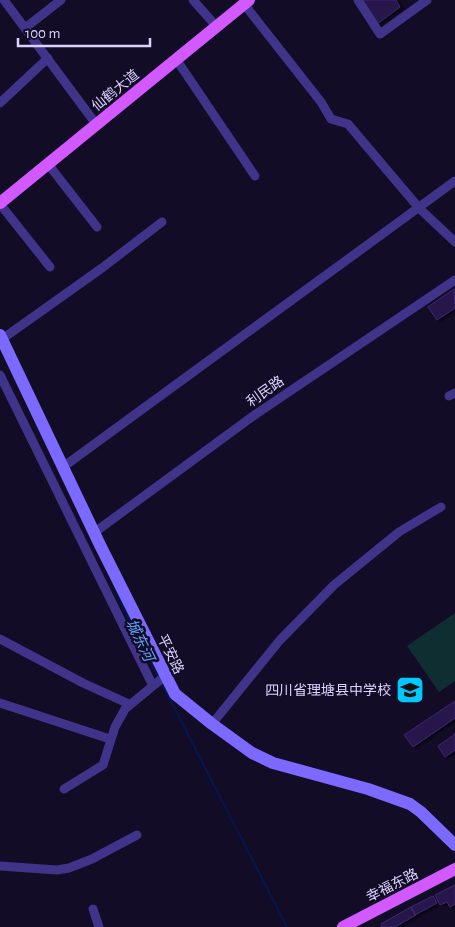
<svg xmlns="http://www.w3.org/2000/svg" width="455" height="927" font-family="'Alegreya Sans','Noto Sans SC',sans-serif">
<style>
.green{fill:#0f2e31}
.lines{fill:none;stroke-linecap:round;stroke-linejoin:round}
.stream{stroke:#051647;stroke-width:2.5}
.building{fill:#261749;stroke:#3f2677;filter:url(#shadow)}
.street{stroke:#3f338a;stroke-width:9}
.secondary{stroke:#7c69ff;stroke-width:12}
.primary{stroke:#d259ff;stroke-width:12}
.labels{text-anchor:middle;stroke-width:5;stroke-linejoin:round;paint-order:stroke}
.street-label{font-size:14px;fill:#dbd2ff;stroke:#130c26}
.poi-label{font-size:14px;fill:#dbd2ff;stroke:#130c26;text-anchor:end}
.water-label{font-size:15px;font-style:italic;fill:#60a5ff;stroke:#130c26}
</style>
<defs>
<filter id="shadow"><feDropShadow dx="3" dy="1.5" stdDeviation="1" flood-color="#0009"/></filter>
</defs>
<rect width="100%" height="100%" fill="#130c26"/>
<path class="green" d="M 455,613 L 455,681 L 439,692 L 407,646 Z"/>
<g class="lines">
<path class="stream" d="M 114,587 L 142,645 L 287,927"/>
</g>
<path class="building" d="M 361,0 L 396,0 L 400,7 L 377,24 Z
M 454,289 L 455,308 L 437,320 L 428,307 Z
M 455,701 L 455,718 L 413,747 L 404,735 Z
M 455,733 L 455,750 L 445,757 L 438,746 L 454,735 Z
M 455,885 L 455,904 L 450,907 L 447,902 L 440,905 L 435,895 Z
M 433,896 L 437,903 L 415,915 L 411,907 Z
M 411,907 L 416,915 L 395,927 L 382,927 L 381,924 Z"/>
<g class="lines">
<path class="street" d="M 4,0 L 96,124
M 193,0 L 216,26
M 358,0 L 380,34 L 427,0
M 244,4 L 321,102 L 331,119 L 348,124 L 419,208 L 455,242
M 25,28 L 61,0
M 176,59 L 255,176
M 0,103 L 48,58
M 48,164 L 97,227
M 0,204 L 50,267
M 2,339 L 102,268 L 162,222
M 0,375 L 153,686
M 449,396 L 455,393
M 63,467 L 455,181
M 95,532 L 256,414 L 455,280
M 0,639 L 83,683 L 129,704
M 0,703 L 110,739
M 212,724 L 280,640 L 334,585 L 399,532 L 441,507
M 64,789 L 103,765 L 115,727 L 125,709 L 165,676
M 0,866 L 57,870 L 69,868 L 92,859 L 137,835
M 93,909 L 99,927"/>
<path class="secondary" d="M 0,335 L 100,545 L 175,694 L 212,724 L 252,753 L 273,763 L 368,789 L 410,804 L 421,812 L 455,845"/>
<path class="primary" d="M 0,203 L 249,0
M 343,927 L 455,869"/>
</g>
<defs>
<symbol id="school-square" viewBox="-11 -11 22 22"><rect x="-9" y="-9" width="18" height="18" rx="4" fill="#00cafd" stroke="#130c26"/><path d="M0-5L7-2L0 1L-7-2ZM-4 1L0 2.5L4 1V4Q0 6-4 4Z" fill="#111"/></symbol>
</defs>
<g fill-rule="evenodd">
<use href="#school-square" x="394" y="674" width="32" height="32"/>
</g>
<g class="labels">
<g class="street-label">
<text transform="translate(115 90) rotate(-39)" y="5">仙鹤大道</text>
<text transform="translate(265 391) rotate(-35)" y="5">利民路</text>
<text transform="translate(171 654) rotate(64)" y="5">平安路</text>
<text transform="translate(392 885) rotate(-27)" y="5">幸福东路</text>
</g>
<g class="poi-label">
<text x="391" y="695">四川省理塘县中学校</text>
</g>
<g class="water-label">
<text transform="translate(140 640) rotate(64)" y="5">城东河</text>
</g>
</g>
<path d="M18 38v8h132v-8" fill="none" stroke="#dbd2ff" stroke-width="2.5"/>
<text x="25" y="38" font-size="15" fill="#dbd2ff" stroke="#130c26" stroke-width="4" paint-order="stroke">100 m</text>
</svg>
